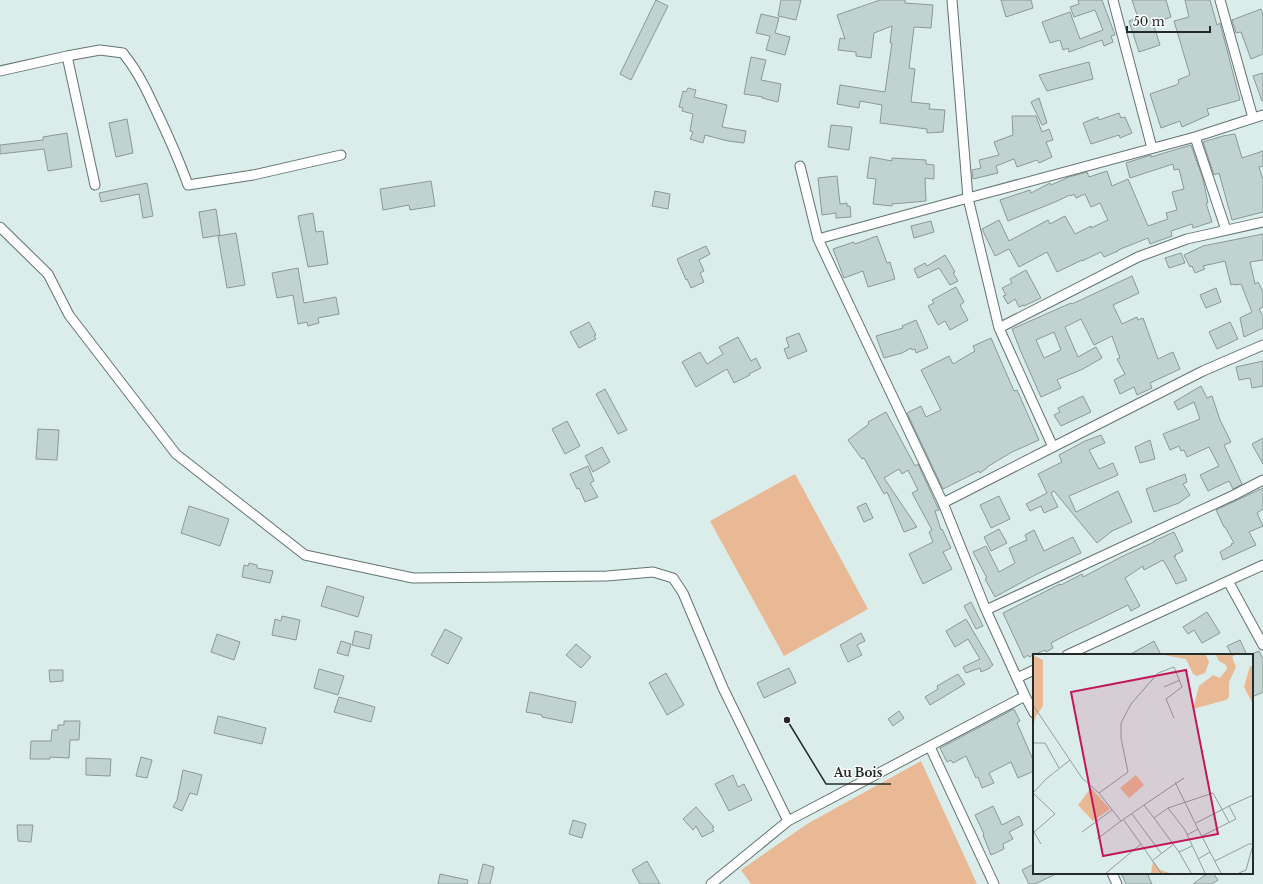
<svg xmlns="http://www.w3.org/2000/svg" width="1263" height="884" font-family="'Libre Baskerville',serif">
<style>
.green{fill:#e9b895}
.building{fill:#c1d3d0;stroke:#899a98;fill-rule:evenodd}
.lines{fill:none;stroke-linecap:round;stroke-linejoin:round}
.minor-casing{stroke:#637371;stroke-width:11}
.minor{stroke:#fff;stroke-width:9}
.inset-road{fill:none;stroke:#919f9d;stroke-width:1}
.view{fill:#c2185b;fill-opacity:0.15;stroke:#c2185b;stroke-width:2}
.inset-edge{fill:none;stroke:#232a29;stroke-width:2}
.leader{fill:none;stroke:#232a29;stroke-width:1.5}
.callout-dot{fill:#232a29;stroke:#fff;stroke-width:1.5}
.callout-label{font-size:12px;text-anchor:middle;font-weight:bold;fill:#232a29;stroke:#fff;stroke-width:3;stroke-linejoin:round;paint-order:stroke}
</style>
<rect width="100%" height="100%" fill="#daedea"/>
<path class="green" d="M 795,474 L 868,609 L 784,656 L 710,521 Z
M 921,761 L 977,884 L 751,884 L 741,870 L 807,824 Z"/>
<path class="building" d="M 656,0 L 668,6 L 631,80 L 620,74 Z
M 781,0 L 801,0 L 796,20 L 778,16 Z
M 880,0 L 905,0 L 905,3 L 933,5 L 931,28 L 914,27 L 909,68 L 915,69 L 911,102 L 930,104 L 929,109 L 945,110 L 943,132 L 927,133 L 927,129 L 880,123 L 882,105 L 860,101 L 859,108 L 837,104 L 840,85 L 885,92 L 892,43 L 890,43 L 892,26 L 874,33 L 871,58 L 856,56 L 856,52 L 838,50 L 840,38 L 845,39 L 837,15 Z
M 1001,0 L 1031,0 L 1033,8 L 1006,17 Z
M 1078,0 L 1102,0 L 1115,35 L 1111,36 L 1113,42 L 1104,46 L 1102,40 L 1069,52 L 1068,48 L 1063,50 L 1060,40 L 1050,43 L 1042,22 L 1070,12 L 1080,39 L 1103,30 L 1095,10 L 1074,17 L 1070,7 L 1079,4 Z
M 1132,0 L 1166,0 L 1171,17 L 1153,23 L 1160,45 L 1139,52 L 1129,21 L 1138,18 Z
M 1185,0 L 1210,0 L 1217,25 L 1220,23 L 1240,100 L 1207,109 L 1209,115 L 1182,127 L 1180,121 L 1161,128 L 1150,94 L 1176,85 L 1179,83 L 1178,80 L 1190,75 L 1174,21 L 1189,17 Z
M 1261,9 L 1263,16 L 1263,54 L 1251,59 L 1241,32 L 1236,33 L 1232,20 Z
M 761,14 L 779,18 L 775,33 L 790,37 L 785,55 L 766,50 L 770,36 L 756,33 Z
M 751,57 L 766,60 L 761,80 L 781,84 L 778,102 L 762,98 L 763,97 L 744,94 Z
M 1089,62 L 1093,79 L 1047,91 L 1039,75 Z
M 1263,73 L 1263,101 L 1262,101 L 1253,76 Z
M 688,88 L 696,90 L 694,97 L 727,105 L 722,127 L 746,131 L 744,143 L 728,141 L 705,135 L 703,143 L 690,139 L 693,132 L 690,131 L 693,114 L 682,111 L 683,108 L 679,107 L 683,91 L 686,92 Z
M 1039,98 L 1047,123 L 1042,125 L 1031,102 Z
M 1119,113 L 1121,118 L 1125,117 L 1132,133 L 1120,138 L 1119,135 L 1091,144 L 1083,123 L 1098,117 L 1099,120 Z
M 1012,116 L 1036,116 L 1042,132 L 1049,129 L 1053,140 L 1046,142 L 1052,157 L 1039,163 L 1037,160 L 1017,167 L 1014,159 L 996,166 L 998,173 L 973,179 L 972,170 L 981,168 L 979,160 L 999,155 L 994,142 L 1013,135 Z
M 127,119 L 133,153 L 116,157 L 109,123 Z
M 831,125 L 852,127 L 849,150 L 828,147 Z
M 67,133 L 72,167 L 48,171 L 44,149 L 0,154 L 0,145 L 43,140 L 43,137 Z
M 1235,134 L 1242,158 L 1263,151 L 1263,166 L 1259,167 L 1263,180 L 1263,212 L 1232,220 L 1219,173 L 1214,175 L 1203,142 L 1223,136 Z
M 1191,145 L 1203,179 L 1208,203 L 1206,203 L 1212,222 L 1193,228 L 1192,224 L 1171,231 L 1172,236 L 1150,244 L 1148,238 L 1118,250 L 1118,251 L 1104,257 L 1101,252 L 1082,261 L 1082,260 L 1057,272 L 1047,252 L 1019,267 L 1009,249 L 995,256 L 982,229 L 999,220 L 1009,241 L 1048,220 L 1050,224 L 1065,216 L 1075,234 L 1091,226 L 1091,228 L 1108,220 L 1100,203 L 1091,207 L 1085,194 L 1076,198 L 1074,194 L 1071,196 L 1070,195 L 1055,202 L 1008,221 L 1000,200 L 1030,190 L 1031,193 L 1050,183 L 1051,185 L 1069,177 L 1087,172 L 1089,177 L 1107,171 L 1112,186 L 1128,179 L 1148,226 L 1168,219 L 1166,213 L 1177,210 L 1172,192 L 1184,189 L 1179,169 L 1174,170 L 1173,164 L 1130,178 L 1126,163 L 1151,155 L 1151,157 Z
M 870,157 L 892,161 L 892,158 L 926,160 L 926,164 L 934,165 L 934,179 L 925,178 L 926,201 L 892,204 L 892,206 L 873,204 L 876,179 L 867,178 Z
M 837,176 L 840,204 L 847,203 L 847,206 L 850,206 L 851,217 L 836,218 L 836,213 L 822,215 L 818,178 Z
M 431,181 L 435,206 L 410,210 L 409,205 L 383,210 L 380,189 Z
M 147,183 L 153,216 L 143,218 L 139,194 L 101,202 L 99,193 Z
M 655,191 L 670,194 L 668,209 L 652,206 Z
M 216,209 L 220,235 L 203,238 L 199,212 Z
M 313,213 L 316,232 L 323,231 L 328,264 L 308,267 L 298,216 Z
M 931,221 L 934,232 L 914,238 L 911,226 Z
M 236,233 L 245,285 L 227,288 L 218,236 Z
M 1263,234 L 1263,260 L 1250,262 L 1255,284 L 1258,282 L 1263,292 L 1263,307 L 1259,309 L 1263,316 L 1263,328 L 1244,337 L 1240,318 L 1252,312 L 1241,284 L 1235,285 L 1235,284 L 1231,285 L 1225,261 L 1203,266 L 1205,269 L 1195,273 L 1192,266 L 1190,267 L 1184,255 L 1203,246 Z
M 877,236 L 887,263 L 890,262 L 895,279 L 868,287 L 863,271 L 844,278 L 833,249 L 854,242 L 855,244 Z
M 706,246 L 710,254 L 699,260 L 704,271 L 700,273 L 704,282 L 691,288 L 687,279 L 686,280 L 677,259 Z
M 1181,253 L 1185,263 L 1169,268 L 1165,258 Z
M 945,255 L 955,272 L 953,273 L 958,281 L 950,285 L 939,268 L 918,278 L 914,269 L 925,263 L 927,266 Z
M 298,268 L 304,303 L 336,297 L 339,314 L 318,318 L 319,323 L 308,326 L 307,322 L 298,324 L 293,295 L 277,298 L 272,273 Z
M 1026,270 L 1041,298 L 1024,306 L 1024,305 L 1019,307 L 1015,299 L 1008,304 L 1003,296 L 1006,295 L 1002,288 L 1012,283 L 1010,279 Z
M 1132,276 L 1139,293 L 1113,305 L 1122,324 L 1137,317 L 1138,320 L 1143,318 L 1158,359 L 1173,352 L 1180,369 L 1150,383 L 1152,388 L 1137,395 L 1134,387 L 1120,394 L 1114,380 L 1125,374 L 1117,359 L 1120,358 L 1112,336 L 1094,345 L 1081,319 L 1065,327 L 1078,357 L 1096,347 L 1102,358 L 1083,369 L 1059,379 L 1057,380 L 1061,388 L 1041,397 L 1021,352 L 1012,329 L 1071,303 L 1072,304 ZM 1054,332 L 1061,350 L 1044,358 L 1036,340 Z
M 956,287 L 964,302 L 960,305 L 968,320 L 950,330 L 945,321 L 938,325 L 928,306 L 934,303 L 932,300 Z
M 1216,288 L 1221,302 L 1206,308 L 1200,295 Z
M 916,320 L 928,348 L 916,353 L 915,349 L 912,350 L 911,348 L 902,353 L 884,358 L 876,336 L 903,328 L 902,326 Z
M 589,322 L 596,335 L 594,336 L 596,339 L 579,348 L 570,332 Z
M 1230,322 L 1238,339 L 1217,349 L 1209,332 Z
M 799,333 L 807,351 L 788,359 L 784,349 L 789,347 L 786,338 Z
M 738,337 L 751,361 L 756,358 L 761,368 L 749,374 L 750,375 L 734,383 L 727,369 L 696,387 L 682,362 L 700,352 L 707,364 L 723,354 L 719,347 Z
M 991,338 L 1014,391 L 1017,390 L 1039,440 L 1012,452 L 987,467 L 987,468 L 980,473 L 979,471 L 943,489 L 907,413 L 921,406 L 926,417 L 941,410 L 921,370 L 949,356 L 953,364 L 975,351 L 973,346 Z
M 1263,361 L 1263,386 L 1252,388 L 1250,378 L 1239,380 L 1236,367 Z
M 1201,386 L 1207,398 L 1212,396 L 1220,420 L 1231,442 L 1224,445 L 1242,484 L 1233,489 L 1229,481 L 1208,491 L 1200,475 L 1219,466 L 1209,447 L 1187,457 L 1184,450 L 1181,451 L 1179,446 L 1170,450 L 1163,434 L 1200,419 L 1194,402 L 1178,410 L 1174,402 Z
M 605,389 L 627,430 L 618,434 L 596,394 Z
M 1083,396 L 1091,412 L 1061,426 L 1054,415 L 1060,412 L 1058,408 Z
M 886,412 L 915,466 L 918,464 L 939,510 L 935,511 L 941,530 L 942,529 L 951,548 L 943,552 L 952,569 L 923,584 L 909,554 L 933,542 L 929,532 L 932,530 L 912,493 L 918,490 L 908,470 L 902,474 L 899,469 L 884,478 L 917,527 L 904,532 L 887,492 L 884,494 L 864,458 L 862,459 L 848,440 L 869,424 L 868,422 Z
M 567,421 L 580,446 L 565,454 L 552,429 Z
M 38,429 L 59,430 L 57,460 L 36,459 Z
M 1101,435 L 1105,443 L 1089,450 L 1099,469 L 1113,463 L 1118,475 L 1069,496 L 1076,512 L 1118,491 L 1132,522 L 1112,531 L 1097,543 L 1054,491 L 1051,493 L 1058,507 L 1044,513 L 1041,506 L 1030,511 L 1026,504 L 1047,493 L 1038,474 L 1062,462 L 1059,455 L 1085,441 Z
M 1263,438 L 1263,464 L 1252,444 Z
M 1150,440 L 1155,459 L 1140,463 L 1135,447 Z
M 602,447 L 610,462 L 593,472 L 585,456 Z
M 588,466 L 594,481 L 590,483 L 598,497 L 585,502 L 579,488 L 577,489 L 570,474 Z
M 1185,474 L 1187,482 L 1183,484 L 1190,495 L 1179,503 L 1154,512 L 1146,489 Z
M 1263,488 L 1263,509 L 1257,513 L 1263,526 L 1249,532 L 1256,545 L 1223,560 L 1220,552 L 1232,545 L 1231,544 L 1234,543 L 1225,527 L 1224,527 L 1216,510 Z
M 999,496 L 1010,519 L 991,528 L 980,505 Z
M 866,503 L 873,518 L 864,522 L 857,507 Z
M 189,506 L 229,519 L 220,546 L 181,533 Z
M 999,529 L 1007,543 L 991,551 L 984,537 Z
M 1034,530 L 1044,551 L 1073,537 L 1081,553 L 1035,575 L 995,597 L 985,579 L 987,578 L 973,552 L 986,546 L 999,572 L 1015,563 L 1009,548 L 1027,540 L 1025,535 Z
M 1174,532 L 1183,551 L 1175,555 L 1176,556 L 1174,556 L 1187,580 L 1176,584 L 1170,572 L 1163,560 L 1144,570 L 1143,566 L 1125,578 L 1140,606 L 1131,611 L 1128,605 L 1083,627 L 1070,633 L 1051,643 L 1053,648 L 1046,652 L 1045,650 L 1029,657 L 1028,655 L 1024,658 L 1003,613 L 1060,584 L 1061,585 L 1082,574 L 1083,577 L 1123,556 L 1154,542 L 1154,541 Z
M 249,563 L 257,565 L 257,568 L 273,571 L 270,583 L 242,577 L 244,565 L 248,566 Z
M 327,586 L 364,597 L 358,617 L 321,606 Z
M 971,602 L 983,626 L 976,629 L 964,606 Z
M 1207,612 L 1220,633 L 1202,643 L 1194,630 L 1188,634 L 1183,627 Z
M 282,616 L 300,620 L 296,640 L 272,635 L 275,619 L 281,621 Z
M 966,619 L 993,665 L 990,667 L 990,668 L 981,672 L 980,668 L 966,673 L 963,667 L 980,659 L 968,639 L 955,647 L 946,631 Z
M 445,629 L 462,638 L 448,664 L 431,655 Z
M 355,631 L 372,635 L 369,649 L 352,645 Z
M 861,633 L 865,641 L 857,645 L 862,655 L 848,662 L 840,645 Z
M 217,634 L 240,642 L 234,660 L 211,652 Z
M 1240,640 L 1247,655 L 1232,655 L 1227,646 Z
M 341,641 L 351,644 L 348,656 L 337,653 Z
M 1154,641 L 1161,655 L 1129,655 Z
M 576,644 L 591,657 L 581,668 L 566,655 Z
M 1259,651 L 1263,659 L 1263,692 L 1252,697 L 1252,654 Z
M 789,668 L 796,683 L 764,698 L 757,683 Z
M 319,669 L 344,676 L 338,695 L 314,688 Z
M 49,670 L 63,670 L 63,681 L 50,682 Z
M 666,673 L 684,705 L 667,715 L 649,683 Z
M 958,674 L 965,684 L 930,705 L 925,697 L 938,689 L 937,686 Z
M 530,692 L 576,702 L 572,723 L 542,717 L 542,715 L 526,712 Z
M 339,697 L 375,707 L 371,722 L 334,712 Z
M 1014,709 L 1020,721 L 1017,723 L 1034,762 L 1034,771 L 1018,778 L 1011,762 L 989,773 L 994,783 L 982,788 L 978,777 L 976,778 L 966,756 L 953,763 L 951,760 L 947,762 L 940,748 Z
M 899,711 L 904,718 L 893,726 L 888,719 Z
M 218,716 L 266,728 L 262,744 L 214,733 Z
M 64,721 L 80,721 L 79,740 L 70,740 L 69,758 L 50,757 L 50,759 L 30,759 L 31,741 L 51,741 L 52,730 L 58,730 L 58,725 L 64,725 Z
M 141,757 L 152,760 L 147,778 L 136,776 Z
M 86,758 L 111,759 L 110,776 L 86,775 Z
M 183,770 L 202,775 L 197,795 L 190,793 L 182,811 L 173,807 L 177,800 Z
M 733,775 L 738,787 L 744,784 L 752,800 L 729,811 L 715,784 Z
M 993,806 L 1002,825 L 1019,816 L 1023,825 L 1009,832 L 1013,839 L 1003,844 L 1004,849 L 991,855 L 983,835 L 984,834 L 975,815 Z
M 696,807 L 714,827 L 712,828 L 714,831 L 702,837 L 696,826 L 693,830 L 683,819 Z
M 573,820 L 586,824 L 582,838 L 569,834 Z
M 17,825 L 33,825 L 31,842 L 18,841 Z
M 647,861 L 660,884 L 640,884 L 632,870 Z
M 483,864 L 494,867 L 490,884 L 478,884 Z
M 1034,864 L 1034,873 L 1058,873 L 1035,884 L 1029,884 L 1022,870 Z
M 1121,873 L 1147,873 L 1152,884 L 1126,884 Z
M 1208,873 L 1213,873 L 1218,880 L 1212,884 L 1193,884 Z
M 440,874 L 468,880 L 467,884 L 438,884 Z"/>
<g class="lines">
<defs>
<path id="minor" d="M 952,0 L 968,198 L 999,328
M 1113,0 L 1152,148
M 1220,0 L 1253,118
M 67,56 L 95,185
M 0,71 L 67,56 L 100,50 L 123,53 C 136,69 145,86 153,104 C 166,131 178,157 188,185 L 253,175 L 341,155
M 800,166 L 818,239 L 943,503
M 0,227 L 48,274 L 69,315 L 176,454 L 305,555 L 413,578 L 607,576 L 653,572 L 673,578 L 683,593 L 723,688 L 788,821
M 1226,230 L 1195,137 L 1263,115
M 818,239 L 968,198 L 1195,137
M 1053,447 L 1203,371 L 1263,345
M 1263,565 L 1228,581 L 1263,645
M 986,610 L 1234,495 L 1263,480
M 1067,655 L 1228,581
M 1017,678 L 1034,670
M 1025,696 L 1034,713
M 930,747 L 994,884
M 1112,873 L 1117,884
M 711,884 L 788,821 L 1025,696 L 986,610 L 943,503 L 1053,447 L 999,328 L 1138,257 L 1187,239 L 1263,222"/>
</defs>
<use href="#minor" class="minor-casing"/>
<use href="#minor" class="minor"/>
</g>
<g transform="translate(1033 654)">
<rect width="220" height="220" fill="#daedea"/>
<path d="M 0,1 L 10,6 L 10,52 L 3,62 L 0,72 ZM 131,1 L 173,1 L 176,8 L 172,19 L 164,22 L 160,20 L 153,5 ZM 183,1 L 202,1 L 199,3 L 203,13 L 196,28 L 196,43 L 193,46 L 160,55 L 166,32 L 180,21 L 187,24 L 194,15 L 193,11 L 186,7 ZM 217,12 L 220,12 L 220,50 L 211,33 ZM 103,121 L 111,131 L 96,144 L 87,134 ZM 58,134 L 77,155 L 60,167 L 45,151 ZM 120,207 L 127,216 L 137,219 L 118,219 Z" fill="#e9b895"/>
<path class="inset-road" d="M 131,33 L 147,26M 0,51 L 49,124 L 66,139 L 88,167 L 111,151 L 121,164 L 135,154 L 152,176 L 172,219M 0,89 L 12,89 L 26,114M 142,128 L 165,175M 66,139 L 95,118 L 88,84 L 88,69 L 98,50 L 125,19 L 141,13 L 149,33 L 133,45 L 141,64M 111,151 L 151,124M 196,152 L 220,141M 135,154 L 180,139 L 196,168M 99,160 L 128,199M 121,164 L 146,198 L 159,192M 90,165 L 108,190M 163,169 L 196,152 L 203,165 L 169,182M 49,178 L 79,156M 154,181 L 165,175 L 177,198 L 165,205M 64,185 L 88,167M 8,190 L 1,178 L 22,160 L 0,139 L 13,125 L 37,106M 146,198 L 158,219M 177,198 L 188,219M 120,206 L 141,190M 182,207 L 216,190 L 220,190M 73,219 L 108,190 L 128,219M 206,219 L 213,216 L 220,191"/>
<path class="view" d="M 153,16 L 185,180 L 70,202 L 38,38 Z"/>
<rect width="220" height="220" class="inset-edge"/>
</g>
<path class="leader" d="M787 720L826 784H891"/>
<circle class="callout-dot" cx="787" cy="720" r="4"/>
<g class="callout-label">
<text x="858" y="777">Au Bois</text>
</g>
<path d="M1127 26v6h83v-6" fill="none" stroke="#232a29" stroke-width="2"/>
<text x="1133" y="26" font-size="12" fill="#232a29" stroke="#ffffff" stroke-width="3" paint-order="stroke">50 m</text>
</svg>
